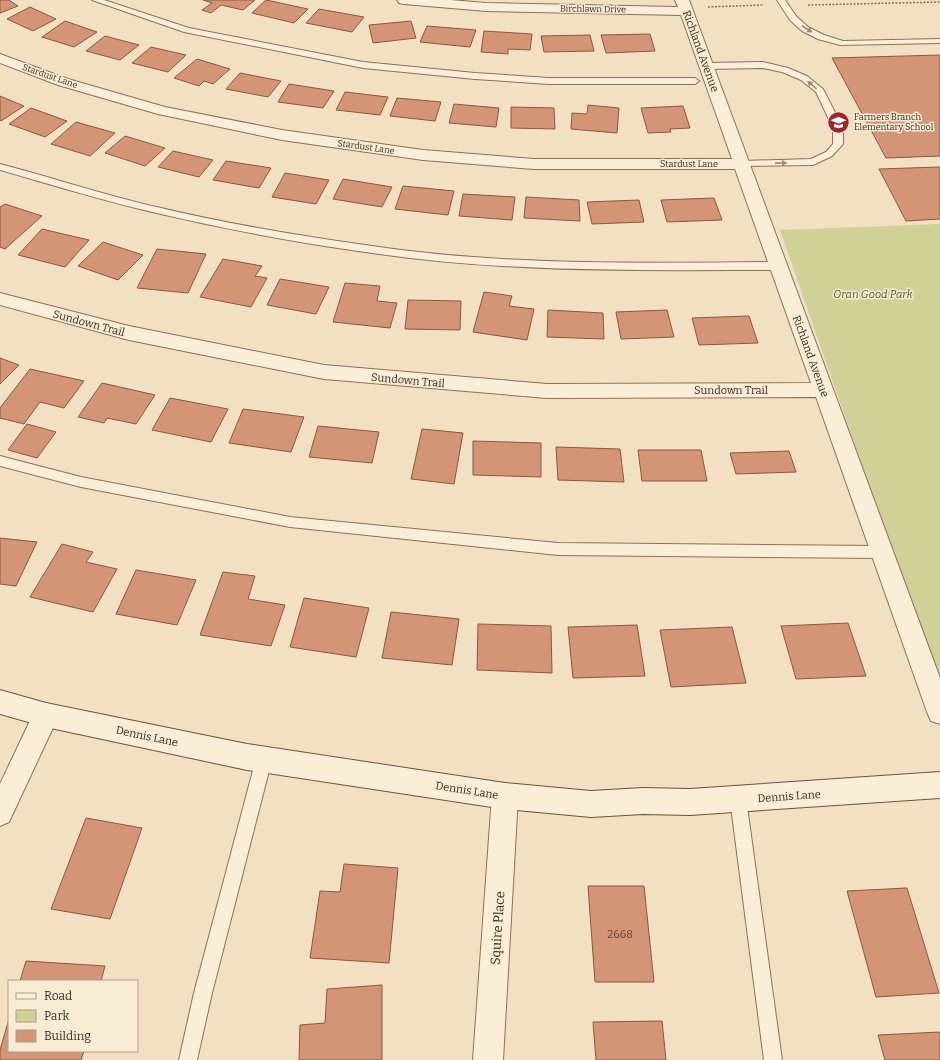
<svg xmlns="http://www.w3.org/2000/svg" width="940" height="1060" font-family="Bitter,serif">
<style>
.green{fill:#cfd196}
.building{fill:#d39576;stroke:#8f563c}
.lines{fill:none;stroke-linecap:round;stroke-linejoin:round}
.lane-casing{stroke:#8e7058;stroke-width:2}
.street-casing{stroke:#8e7058;stroke-width:2}
.secondary-casing{stroke:#70513b;stroke-width:2}
.path{stroke:#8e7058;stroke-width:1.5;stroke-dasharray:2 1.5;stroke-linecap:butt}
.lane{fill:#fbeed8;fill-rule:evenodd}
.street{fill:#fbeed8;fill-rule:evenodd}
.secondary{fill:#fbeed8;fill-rule:evenodd}
.oneway{fill:#9c8c7a}
.labels{text-anchor:middle;stroke-width:3;stroke-linejoin:round;paint-order:stroke}
.far-street-label{font-size:9px;fill:#3d2a1d;stroke:#f8ebd4}
.far-poi-label{font-size:9px;fill:#3d2a1d;stroke:#f8ebd4;text-anchor:start}
.street-label{font-size:11px;fill:#3d2a1d;stroke:#f8ebd4}
.park-label{font-size:11px;font-style:italic;fill:#515b22;stroke:#f8ebd4}
.near-number-label{font-size:11px;fill:#624533}
.near-street-label{font-size:13px;fill:#3d2a1d;stroke:#f8ebd4}
</style>
<rect width="100%" height="100%" fill="#f2e0c3"/>
<path class="green" d="M 940,224 L 940,690 L 780,230 Z"/>
<path class="building" d="M 0,0 L 9,0 L 18,6 L 0,13 Z
M 203,0 L 255,0 L 243,10 L 221,5 L 211,13 L 202,10 L 212,3 Z
M 266,0 L 308,9 L 294,23 L 252,13 Z
M 30,7 L 56,19 L 33,31 L 7,19 Z
M 319,9 L 364,17 L 352,32 L 306,23 Z
M 65,21 L 97,32 L 74,47 L 42,37 Z
M 411,21 L 416,38 L 373,43 L 369,25 Z
M 427,26 L 476,30 L 470,47 L 420,42 Z
M 484,31 L 532,34 L 530,50 L 508,49 L 508,54 L 481,52 Z
M 650,34 L 655,51 L 606,53 L 601,35 Z
M 590,35 L 594,51 L 544,52 L 541,36 Z
M 105,36 L 139,45 L 120,60 L 86,51 Z
M 151,47 L 186,55 L 168,72 L 132,63 Z
M 940,55 L 940,156 L 886,158 L 832,58 Z
M 197,59 L 230,69 L 213,84 L 204,81 L 199,86 L 174,78 Z
M 240,73 L 281,81 L 268,97 L 226,89 Z
M 289,84 L 334,91 L 323,108 L 278,102 Z
M 345,92 L 388,97 L 380,115 L 336,110 Z
M 0,96 L 24,106 L 1,121 L 0,120 Z
M 397,98 L 441,102 L 435,121 L 390,116 Z
M 454,104 L 499,108 L 496,127 L 449,123 Z
M 588,105 L 619,108 L 617,133 L 571,129 L 572,113 L 587,114 Z
M 683,106 L 690,128 L 670,129 L 671,132 L 648,133 L 641,108 Z
M 511,107 L 554,108 L 555,129 L 511,128 Z
M 31,108 L 67,121 L 45,137 L 9,124 Z
M 76,122 L 115,133 L 90,156 L 51,144 Z
M 125,136 L 165,148 L 145,166 L 105,153 Z
M 173,151 L 213,160 L 199,177 L 158,167 Z
M 226,161 L 271,168 L 259,188 L 213,180 Z
M 940,167 L 940,219 L 906,221 L 879,169 Z
M 285,173 L 329,180 L 316,204 L 272,197 Z
M 343,179 L 392,187 L 382,207 L 333,199 Z
M 403,186 L 454,191 L 448,215 L 395,209 Z
M 463,194 L 515,197 L 512,220 L 459,216 Z
M 526,197 L 579,200 L 580,221 L 524,218 Z
M 714,198 L 722,220 L 667,222 L 661,200 Z
M 639,200 L 644,222 L 592,224 L 587,202 Z
M 5,204 L 42,216 L 5,249 L 0,247 L 0,207 Z
M 42,229 L 89,240 L 65,267 L 18,255 Z
M 103,242 L 143,255 L 118,280 L 78,266 Z
M 157,249 L 206,254 L 188,293 L 137,288 Z
M 223,259 L 262,266 L 255,276 L 267,278 L 251,307 L 200,297 Z
M 280,279 L 329,287 L 316,314 L 267,305 Z
M 345,283 L 380,286 L 377,301 L 397,303 L 390,328 L 333,322 Z
M 484,292 L 512,296 L 509,306 L 534,309 L 527,340 L 473,332 Z
M 408,300 L 461,301 L 460,330 L 405,329 Z
M 548,310 L 603,313 L 604,339 L 547,337 Z
M 667,310 L 674,337 L 621,339 L 616,312 Z
M 749,316 L 758,343 L 699,345 L 692,318 Z
M 0,358 L 19,365 L 0,384 Z
M 30,369 L 84,381 L 64,408 L 40,402 L 24,424 L 0,418 L 0,408 Z
M 102,383 L 155,395 L 136,424 L 107,418 L 104,423 L 78,417 Z
M 170,398 L 228,409 L 211,442 L 152,430 Z
M 243,409 L 304,417 L 291,452 L 229,443 Z
M 27,424 L 56,432 L 37,458 L 8,450 Z
M 318,426 L 379,432 L 372,463 L 309,457 Z
M 422,429 L 463,433 L 454,484 L 411,479 Z
M 473,441 L 541,443 L 541,477 L 473,475 Z
M 556,447 L 620,449 L 624,482 L 558,480 Z
M 638,450 L 701,450 L 707,481 L 642,481 Z
M 789,451 L 796,472 L 736,474 L 730,453 Z
M 0,538 L 37,542 L 16,586 L 0,584 Z
M 62,544 L 93,552 L 86,562 L 117,569 L 93,612 L 30,597 Z
M 136,570 L 196,580 L 177,625 L 116,614 Z
M 223,572 L 255,576 L 248,599 L 285,605 L 271,646 L 200,635 Z
M 304,598 L 369,608 L 356,657 L 290,647 Z
M 391,612 L 459,619 L 452,665 L 382,658 Z
M 848,623 L 866,676 L 796,679 L 781,626 Z
M 478,624 L 551,626 L 552,673 L 477,670 Z
M 637,625 L 645,676 L 573,678 L 568,627 Z
M 732,627 L 746,683 L 671,687 L 660,630 Z
M 86,818 L 142,828 L 110,919 L 51,909 Z
M 344,864 L 398,868 L 389,963 L 310,958 L 320,891 L 340,892 Z
M 588,886 L 644,886 L 654,982 L 595,982 Z
M 907,888 L 939,993 L 876,997 L 847,891 Z
M 26,961 L 105,966 L 101,981 L 20,981 Z
M 382,985 L 382,1060 L 299,1060 L 300,1025 L 325,1023 L 327,989 Z
M 9,1019 L 9,1051 L 84,1051 L 81,1060 L 0,1060 L 0,1050 Z
M 662,1021 L 666,1060 L 596,1060 L 593,1022 Z
M 940,1032 L 940,1060 L 885,1060 L 878,1035 Z"/>
<g class="lines">
<defs>
<path id="lane" d="M 92,0 L 104,0 L 189,28 L 363,62 L 475,73 L 549,78 L 695,78 L 699,81 L 695,84 L 549,84 L 475,79 L 363,68 L 184,32 Z
M 777,0 L 785,0 L 796,16 L 808,27 L 824,35 L 843,41 L 940,39 L 940,43 L 840,45 L 818,39 L 802,31 L 790,20 Z
M 763,62 L 788,68 L 807,76 L 823,89 L 843,128 L 843,144 L 832,156 L 813,165 L 739,166 L 737,164 L 739,162 L 742,161 L 811,159 L 826,152 L 833,144 L 833,128 L 816,92 L 801,80 L 782,72 L 763,68 L 706,69 L 702,66 L 706,63 Z
M 0,164 C 54,178 107,196 161,208 C 233,225 306,237 379,247 C 512,266 646,263 779,262 L 783,264 L 784,266 L 783,268 L 779,270 C 646,270 512,273 379,254 C 306,244 233,231 161,214 C 107,202 53,185 0,170 Z
M 0,456 L 81,477 L 290,517 L 558,543 L 882,546 L 887,548 L 889,552 L 887,556 L 882,558 L 558,555 L 290,527 L 81,487 L 0,466 Z
M 264,751 L 269,754 L 272,759 L 212,993 L 197,1060 L 179,1060 L 194,993 L 256,759 L 259,754 Z
M 738,791 L 744,793 L 746,799 L 782,1060 L 764,1060 L 730,799 L 732,793 Z"/>
<path id="street" d="M 397,0 L 450,0 L 486,3 L 678,7 L 675,0 L 689,0 L 940,678 L 940,724 L 931,721 L 927,712 L 816,397 L 547,398 L 324,379 L 129,340 L 0,305 L 0,293 L 129,326 L 324,365 L 547,384 L 811,383 L 735,169 L 534,169 L 423,160 L 282,140 L 158,114 L 58,85 L 0,63 L 0,54 L 68,79 L 165,107 L 282,130 L 423,150 L 534,159 L 732,159 L 681,15 L 486,11 L 404,4 L 399,3 Z
M 46,703 L 55,706 L 59,715 L 9,822 L 0,826 L 0,784 L 37,706 Z
M 505,783 L 514,787 L 518,796 L 503,1060 L 473,1060 L 492,796 L 496,787 Z"/>
<path id="secondary" d="M 0,690 L 46,703 L 247,744 L 505,783 L 591,791 L 643,788 L 690,789 L 940,772 L 940,798 L 690,815 L 643,814 L 591,817 L 505,809 L 247,770 L 46,727 L 0,714 Z"/>
</defs>
<use href="#lane" class="lane-casing"/>
<use href="#street" class="street-casing"/>
<use href="#secondary" class="secondary-casing"/>
<path class="path" d="M 808,5 L 940,2
M 708,7 L 763,5"/>
<use href="#lane" class="lane"/>
<use href="#street" class="street"/>
<use href="#secondary" class="secondary"/>
</g>
<defs><path id="oneway-solid" d="M-6-.8H1V-3.2L6.5 0L1 3.2V.8H-6Z"/></defs>
<g class="oneway">
<use href="#oneway-solid" transform="translate(807 29) rotate(33)"/>
<use href="#oneway-solid" transform="translate(812 85) rotate(-140)"/>
<use href="#oneway-solid" transform="translate(781 163) rotate(-1)"/>
</g>
<defs>
<symbol id="school-disc" viewBox="-11 -11 22 22"><circle r="9.5" fill="#a2232e" stroke="#f8ebd4"/><path d="M0-5L7-2L0 1L-7-2ZM-4 1L0 2.5L4 1V4Q0 6-4 4Z" fill="#fff"/></symbol>
</defs>
<g fill-rule="evenodd">
<use href="#school-disc" x="826" y="110" width="25" height="25"/>
</g>
<g class="labels">
<g class="far-street-label">
<text transform="translate(593 9) rotate(1)" y="3">Birchlawn Drive</text>
<text transform="translate(50 76) rotate(19)" y="3">Stardust Lane</text>
<text transform="translate(366 147) rotate(8)" y="3">Stardust Lane</text>
<text x="689" y="167">Stardust Lane</text>
</g>
<g class="far-poi-label">
<text x="854" y="120">Farmers Branch<tspan x="854" dy="10">Elementary School</tspan></text>
</g>
<g class="street-label">
<text transform="translate(701 51) rotate(70)" y="4">Richland Avenue</text>
<text transform="translate(89 323) rotate(15)" y="4">Sundown Trail</text>
<text transform="translate(811 356) rotate(70)" y="4">Richland Avenue</text>
<text transform="translate(408 380) rotate(5)" y="4">Sundown Trail</text>
<text x="731" y="394">Sundown Trail</text>
<text transform="translate(147 736) rotate(12)" y="4">Dennis Lane</text>
<text transform="translate(467 790) rotate(9)" y="4">Dennis Lane</text>
<text transform="translate(789 796) rotate(-4)" y="4">Dennis Lane</text>
</g>
<g class="park-label">
<text x="873" y="298">Oran Good Park</text>
</g>
<g class="near-number-label">
<text x="620" y="938">2668</text>
</g>
<g class="near-street-label">
<text transform="translate(497 928) rotate(-86)" y="5">Squire Place</text>
</g>
</g>
<rect x="8" y="980" width="130" height="72" fill="#f8ebd4" stroke="#ad9e8b"/>
<rect x="16" y="993" width="20" height="6" fill="#fbeed8" stroke="#ad9e8b"/>
<text x="44" y="1000" font-size="12" fill="#3d2a1d">Road</text>
<rect x="16" y="1010" width="20" height="12" fill="#cfd196" stroke="#ad9e8b"/>
<text x="44" y="1020" font-size="12" fill="#3d2a1d">Park</text>
<rect x="16" y="1030" width="20" height="12" fill="#d39576" stroke="#ad9e8b"/>
<text x="44" y="1040" font-size="12" fill="#3d2a1d">Building</text>
</svg>
